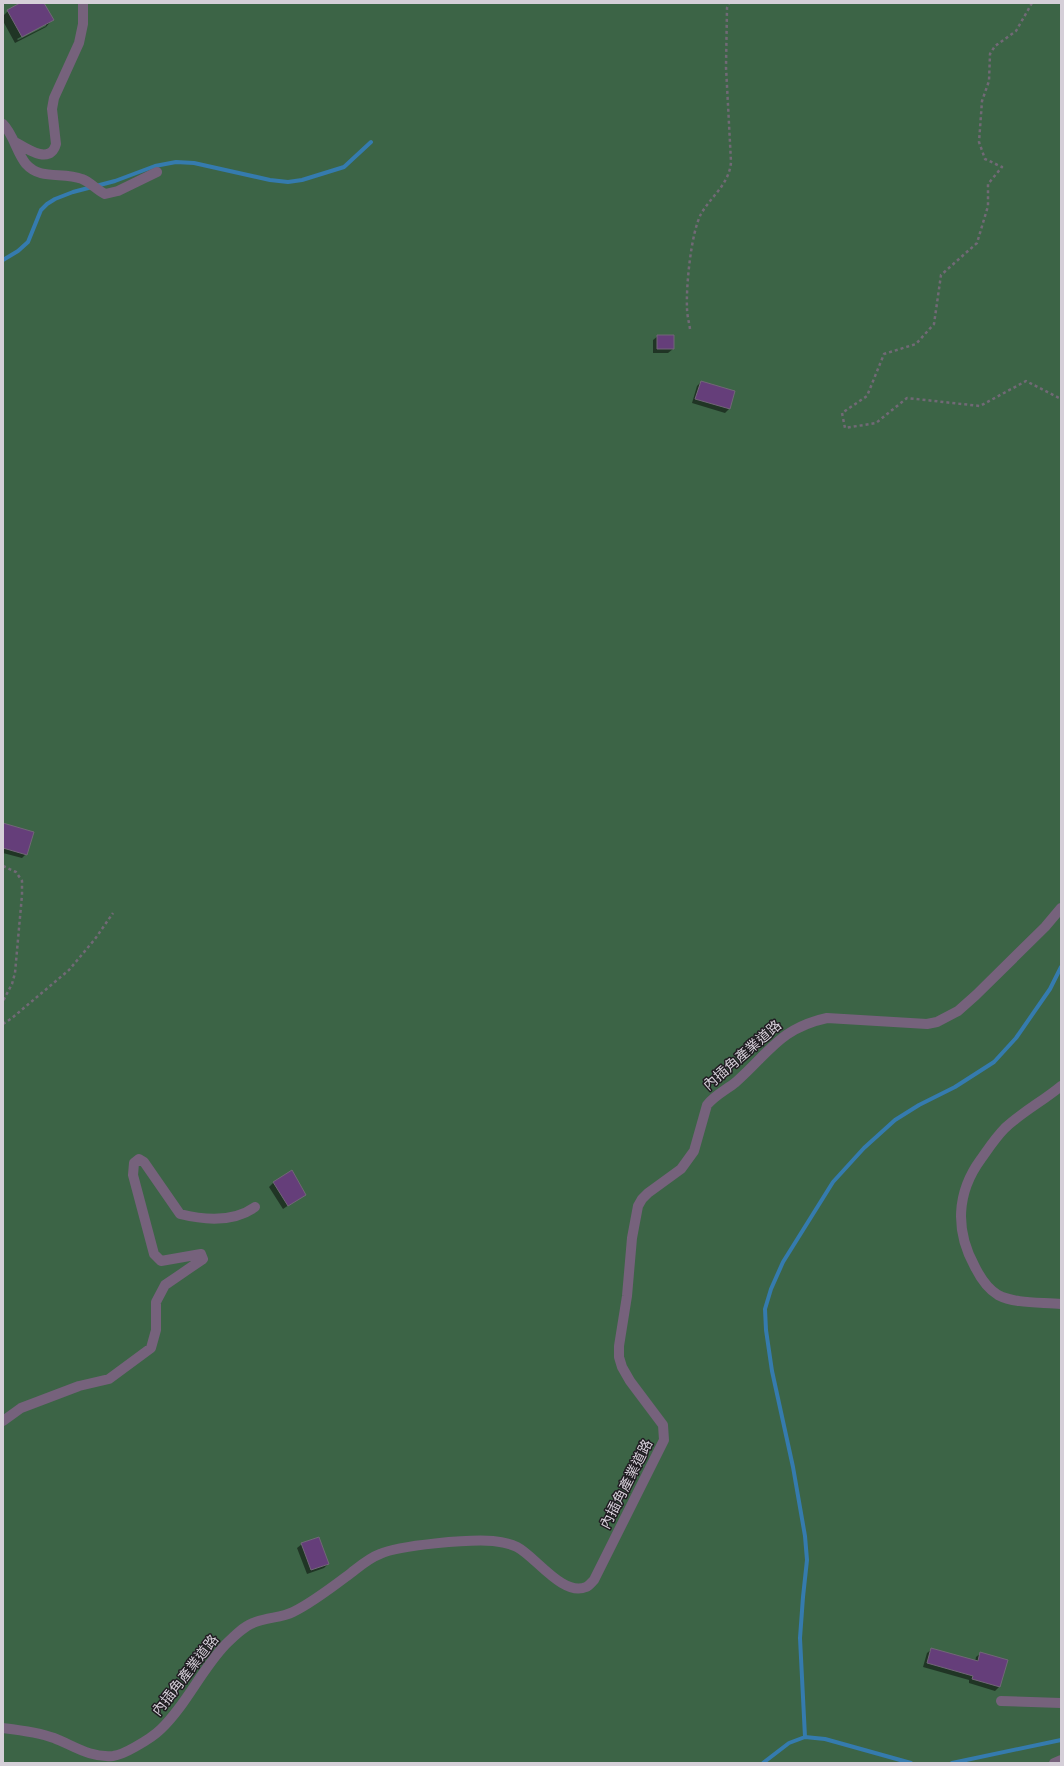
<svg xmlns="http://www.w3.org/2000/svg" width="1064" height="1766" font-family="'Titillium Web','Noto Sans TC',sans-serif">
<style>
.green{fill:#3c6446}
.shadow{fill:#0007;fill-rule:evenodd}
.lines{fill:none;stroke-linecap:round;stroke-linejoin:round}
.stream{stroke:#357bae;stroke-width:4}
.building{fill:#653e7a;stroke:#716777}
.path{stroke:#716976;stroke-width:2.5;stroke-dasharray:3 3;stroke-linecap:butt}
.minor{stroke:#76627c;stroke-width:10}
.labels{text-anchor:middle;stroke-width:3;stroke-linejoin:round;paint-order:stroke}
.street-label{font-size:14px;fill:#d5cfd8;stroke:#201c22}
</style>
<rect width="100%" height="100%" fill="#3b3241"/>
<path class="green" d="M 3,3 L 1061,3 L 1061,1763 L 3,1763 Z"/>
<path class="shadow" d="M 23,3 L 43,3 L 52,20 L 46,27 L 15,43 L 3,21 L 3,16 L 8,11 ZM 46,23 L 46,26 L 18,40 L 17,39 Z
M 658,336 L 673,349 L 668,353 L 653,353 L 653,340 Z
M 701,382 L 729,409 L 725,413 L 692,403 L 697,386 Z
M 3,827 L 26,854 L 22,858 L 3,853 Z
M 274,1182 L 305,1194 L 283,1209 L 269,1187 Z
M 302,1544 L 328,1564 L 324,1568 L 307,1574 L 297,1548 Z
M 932,1649 L 975,1662 L 976,1657 L 981,1653 L 999,1687 L 995,1691 L 969,1683 L 969,1680 L 923,1667 L 927,1653 Z"/>
<g class="lines">
<path class="stream" d="M 3,260 L 18,251 L 28,242 L 41,210 L 47,204 L 55,199 L 73,192 L 115,181 L 155,166 L 176,162 L 194,163 L 270,180 L 288,182 L 302,180 L 344,167 L 371,142
M 805,1737 L 800,1638 L 803,1597 L 807,1560 L 805,1536 L 793,1467 L 772,1371 L 766,1330 L 765,1309 L 771,1289 L 783,1262 L 833,1182 L 864,1148 L 895,1120 L 919,1105 L 955,1087 L 994,1062 L 1016,1038 L 1050,989 L 1061,967
M 763,1763 L 789,1743 L 805,1737 L 825,1739 L 911,1763
M 952,1763 L 1061,1740"/>
</g>
<path class="building" d="M 20,3 L 44,3 L 54,20 L 22,37 L 7,10 Z
M 657,335 L 674,335 L 674,349 L 657,349 Z
M 701,381 L 735,391 L 730,409 L 695,399 Z
M 3,823 L 34,832 L 27,855 L 3,848 Z
M 292,1170 L 306,1195 L 288,1206 L 273,1182 Z
M 319,1537 L 329,1564 L 311,1570 L 301,1543 Z
M 931,1648 L 978,1661 L 980,1652 L 1008,1660 L 1000,1687 L 972,1679 L 973,1676 L 927,1663 Z"/>
<g class="lines">
<path class="path" d="M 1032,3 L 1016,31 L 995,46 L 990,54 L 989,81 L 982,101 L 979,142 L 985,159 L 1002,167 L 988,184 L 988,206 L 977,243 L 941,275 L 934,324 L 916,344 L 884,354 L 867,396 L 842,413 L 845,428 L 876,423 L 907,398 L 980,406 L 1026,381 L 1061,399
M 690,329 C 689,322 687,315 687,308 C 686,286 691,233 701,214 C 711,196 729,185 731,162 L 726,67 L 727,8 L 729,3
M 3,866 L 16,872 L 22,881 L 22,895 L 15,973 L 12,984 L 3,1001
M 3,1024 L 12,1018 L 69,970 L 95,939 L 113,913"/>
<path class="minor" d="M 3,124 C 14,135 16,152 26,164 C 41,181 63,171 82,179 C 90,182 97,190 105,194 L 118,191 L 157,172
M 15,142 C 27,149 50,165 56,144 L 52,109 L 54,98 L 79,43 L 83,24 L 83,3
M 1061,1086 C 1043,1101 1022,1112 1005,1128 C 996,1137 988,1149 981,1159 C 956,1193 955,1231 975,1267 C 980,1277 988,1289 998,1295 C 1015,1304 1042,1302 1061,1304
M 3,1421 L 21,1408 L 79,1386 L 109,1379 L 151,1348 L 156,1330 L 156,1302 L 165,1285 L 203,1259 L 201,1254 L 161,1261 L 154,1254 L 133,1175 L 134,1163 L 139,1159 L 144,1162 L 180,1214 C 204,1220 234,1222 255,1207
M 1001,1701 L 1061,1703
M 3,1728 C 20,1730 38,1732 54,1738 C 74,1746 90,1758 113,1756 C 121,1755 128,1751 135,1747 C 144,1742 153,1737 161,1729 C 187,1704 201,1670 226,1644 C 234,1636 243,1627 253,1623 C 266,1617 281,1618 293,1612 C 312,1603 335,1585 351,1573 C 360,1566 369,1558 380,1554 C 399,1545 471,1539 493,1541 C 502,1542 509,1543 517,1547 C 535,1556 563,1597 586,1587 C 589,1586 592,1582 594,1580 L 664,1440 L 663,1425 L 630,1381 L 622,1367 L 619,1357 L 619,1346 L 627,1296 L 632,1238 L 638,1206 L 642,1199 L 648,1193 L 681,1169 L 694,1151 L 707,1105 C 715,1095 726,1090 736,1082 C 769,1053 780,1028 827,1018 L 927,1024 L 937,1022 L 958,1011 L 976,995 L 1045,927 L 1061,908
M 1054,1763 L 1061,1760"/>
</g>
<g class="labels">
<g class="street-label">
<text transform="translate(742 1055) rotate(-41)" y="5">內插角產業道路</text>
<text transform="translate(626 1484) rotate(-63)" y="5">內插角產業道路</text>
<text transform="translate(185 1675) rotate(-52)" y="5">內插角產業道路</text>
</g>
</g>
<rect width="1064" height="1766" fill="none" stroke="#d5cfd8" stroke-width="8"/>
</svg>
